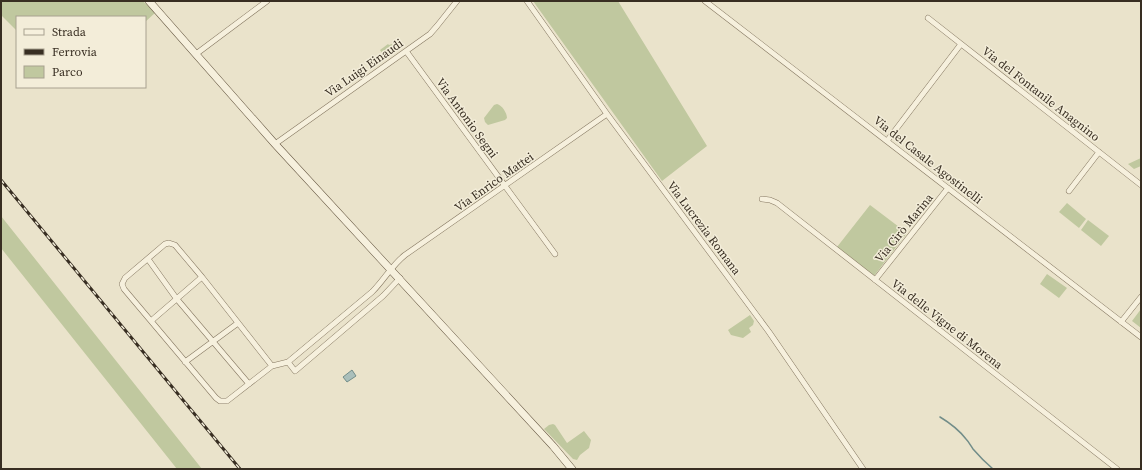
<svg xmlns="http://www.w3.org/2000/svg" width="1142" height="470" font-family="'Source Serif 4',serif">
<style>
.green{fill:#c0c89f}
.water{fill:#aabfbb;stroke:#728d89}
.lines{fill:none;stroke-linecap:round;stroke-linejoin:round}
.stream{stroke:#728d89;stroke-width:1.5}
.street-casing{stroke:#857761;stroke-width:6}
.secondary-casing{stroke:#675843;stroke-width:8}
.street{stroke:#f6f0dd;stroke-width:5}
.secondary{stroke:#f6f0dd;stroke-width:7}
.rail-casing{stroke:#382e22;stroke-width:3}
.rail{stroke:#f3edd9;stroke-width:1.5;stroke-dasharray:4.5;stroke-linecap:butt}
.labels{text-anchor:middle;stroke-width:3;stroke-linejoin:round;paint-order:stroke}
.street-label{font-size:12px;fill:#382e22;stroke:#f3edd9}
</style>
<rect width="100%" height="100%" fill="#eae3cb"/>
<path class="green" d="M 1,1 L 143,1 L 155,13 L 145,22 L 145,17 L 17,17 L 17,31 L 1,15 Z
M 533,1 L 618,1 L 707,146 L 662,181 Z
M 388,44 L 389,45 L 392,44 L 395,49 L 384,56 L 380,50 Z
M 497,104 C 502,105 507,113 507,118 L 505,120 L 488,125 L 485,122 L 484,118 L 494,105 Z
M 1141,158 L 1141,166 L 1134,169 L 1128,164 Z
M 1067,203 L 1086,219 L 1079,228 L 1059,212 Z
M 870,205 L 907,233 L 874,276 L 837,247 Z
M 1,216 L 202,469 L 177,469 L 1,248 Z
M 1088,220 L 1109,236 L 1101,246 L 1081,230 Z
M 1047,274 L 1067,288 L 1059,298 L 1040,284 Z
M 1141,309 L 1141,328 L 1132,321 Z
M 750,315 L 754,321 L 753,325 L 749,328 L 751,332 L 743,338 L 731,335 L 728,330 Z
M 553,424 L 555,425 L 567,443 L 584,431 L 591,440 L 589,448 L 580,455 L 577,460 L 573,459 L 544,429 L 549,425 Z"/>
<path class="water" d="M 352,370 L 356,376 L 347,382 L 343,377 Z"/>
<g class="lines">
<path class="stream" d="M 940,417 C 950,423 959,430 966,439 C 969,442 971,446 973,449 C 979,456 986,463 993,469"/>
<defs>
<path id="street" d="M 527,1 L 607,114 L 769,332 L 863,469
M 705,1 L 1141,337
M 928,18 L 1141,185
M 406,51 L 555,254
M 196,54 L 267,1
M 887,141 L 961,44
M 275,144 L 430,34 L 437,26 L 457,1
M 1069,191 L 1099,152
M 762,199 L 770,200 L 777,203 L 1117,469
M 148,259 L 176,298 L 249,384
M 875,280 L 948,188
M 151,321 L 124,289 L 122,284 L 125,278 L 165,244 L 169,243 L 175,245 L 202,277
M 1121,322 L 1141,297
M 185,362 L 238,323
M 288,362 L 295,371 L 383,296 L 400,278
M 272,366 L 202,277 L 151,321 L 216,398 L 220,401 L 227,401 L 272,366 L 288,362 L 372,292 C 384,280 392,265 405,255 L 607,114"/>
<path id="secondary" d="M 149,1 L 275,144 L 553,446 L 572,469"/>
</defs>
<use href="#street" class="street-casing"/>
<use href="#secondary" class="secondary-casing"/>
<use href="#street" class="street"/>
<use href="#secondary" class="secondary"/>
<defs>
<path id="rail" d="M 1,180 L 240,469"/>
</defs>
<use href="#rail" class="rail-casing"/>
<use href="#rail" class="rail"/>
</g>
<g class="labels">
<g class="street-label">
<text transform="translate(364 68) rotate(-35)" y="4">Via Luigi Einaudi</text>
<text transform="translate(1041 94) rotate(38)" y="4">Via del Fontanile Anagnino</text>
<text transform="translate(467 118) rotate(54)" y="4">Via Antonio Segni</text>
<text transform="translate(928 160) rotate(38)" y="4">Via del Casale Agostinelli</text>
<text transform="translate(494 182) rotate(-35)" y="4">Via Enrico Mattei</text>
<text transform="translate(704 228) rotate(53)" y="4">Via Lucrezia Romana</text>
<text transform="translate(904 228) rotate(-51)" y="4">Via Cirò Marina</text>
<text transform="translate(947 324) rotate(38)" y="4">Via delle Vigne di Morena</text>
</g>
</g>
<rect width="1142" height="470" fill="none" stroke="#382e22" stroke-width="4"/>
<rect x="16" y="16" width="130" height="72" fill="#f3edd9" stroke="#a8a190"/>
<rect x="24" y="29" width="20" height="6" fill="#f6f0dd" stroke="#a8a190"/>
<text x="52" y="36" font-size="12" fill="#382e22">Strada</text>
<rect x="24" y="49" width="20" height="6" fill="#382e22" stroke="#a8a190"/>
<text x="52" y="56" font-size="12" fill="#382e22">Ferrovia</text>
<rect x="24" y="66" width="20" height="12" fill="#c0c89f" stroke="#a8a190"/>
<text x="52" y="76" font-size="12" fill="#382e22">Parco</text>
</svg>
